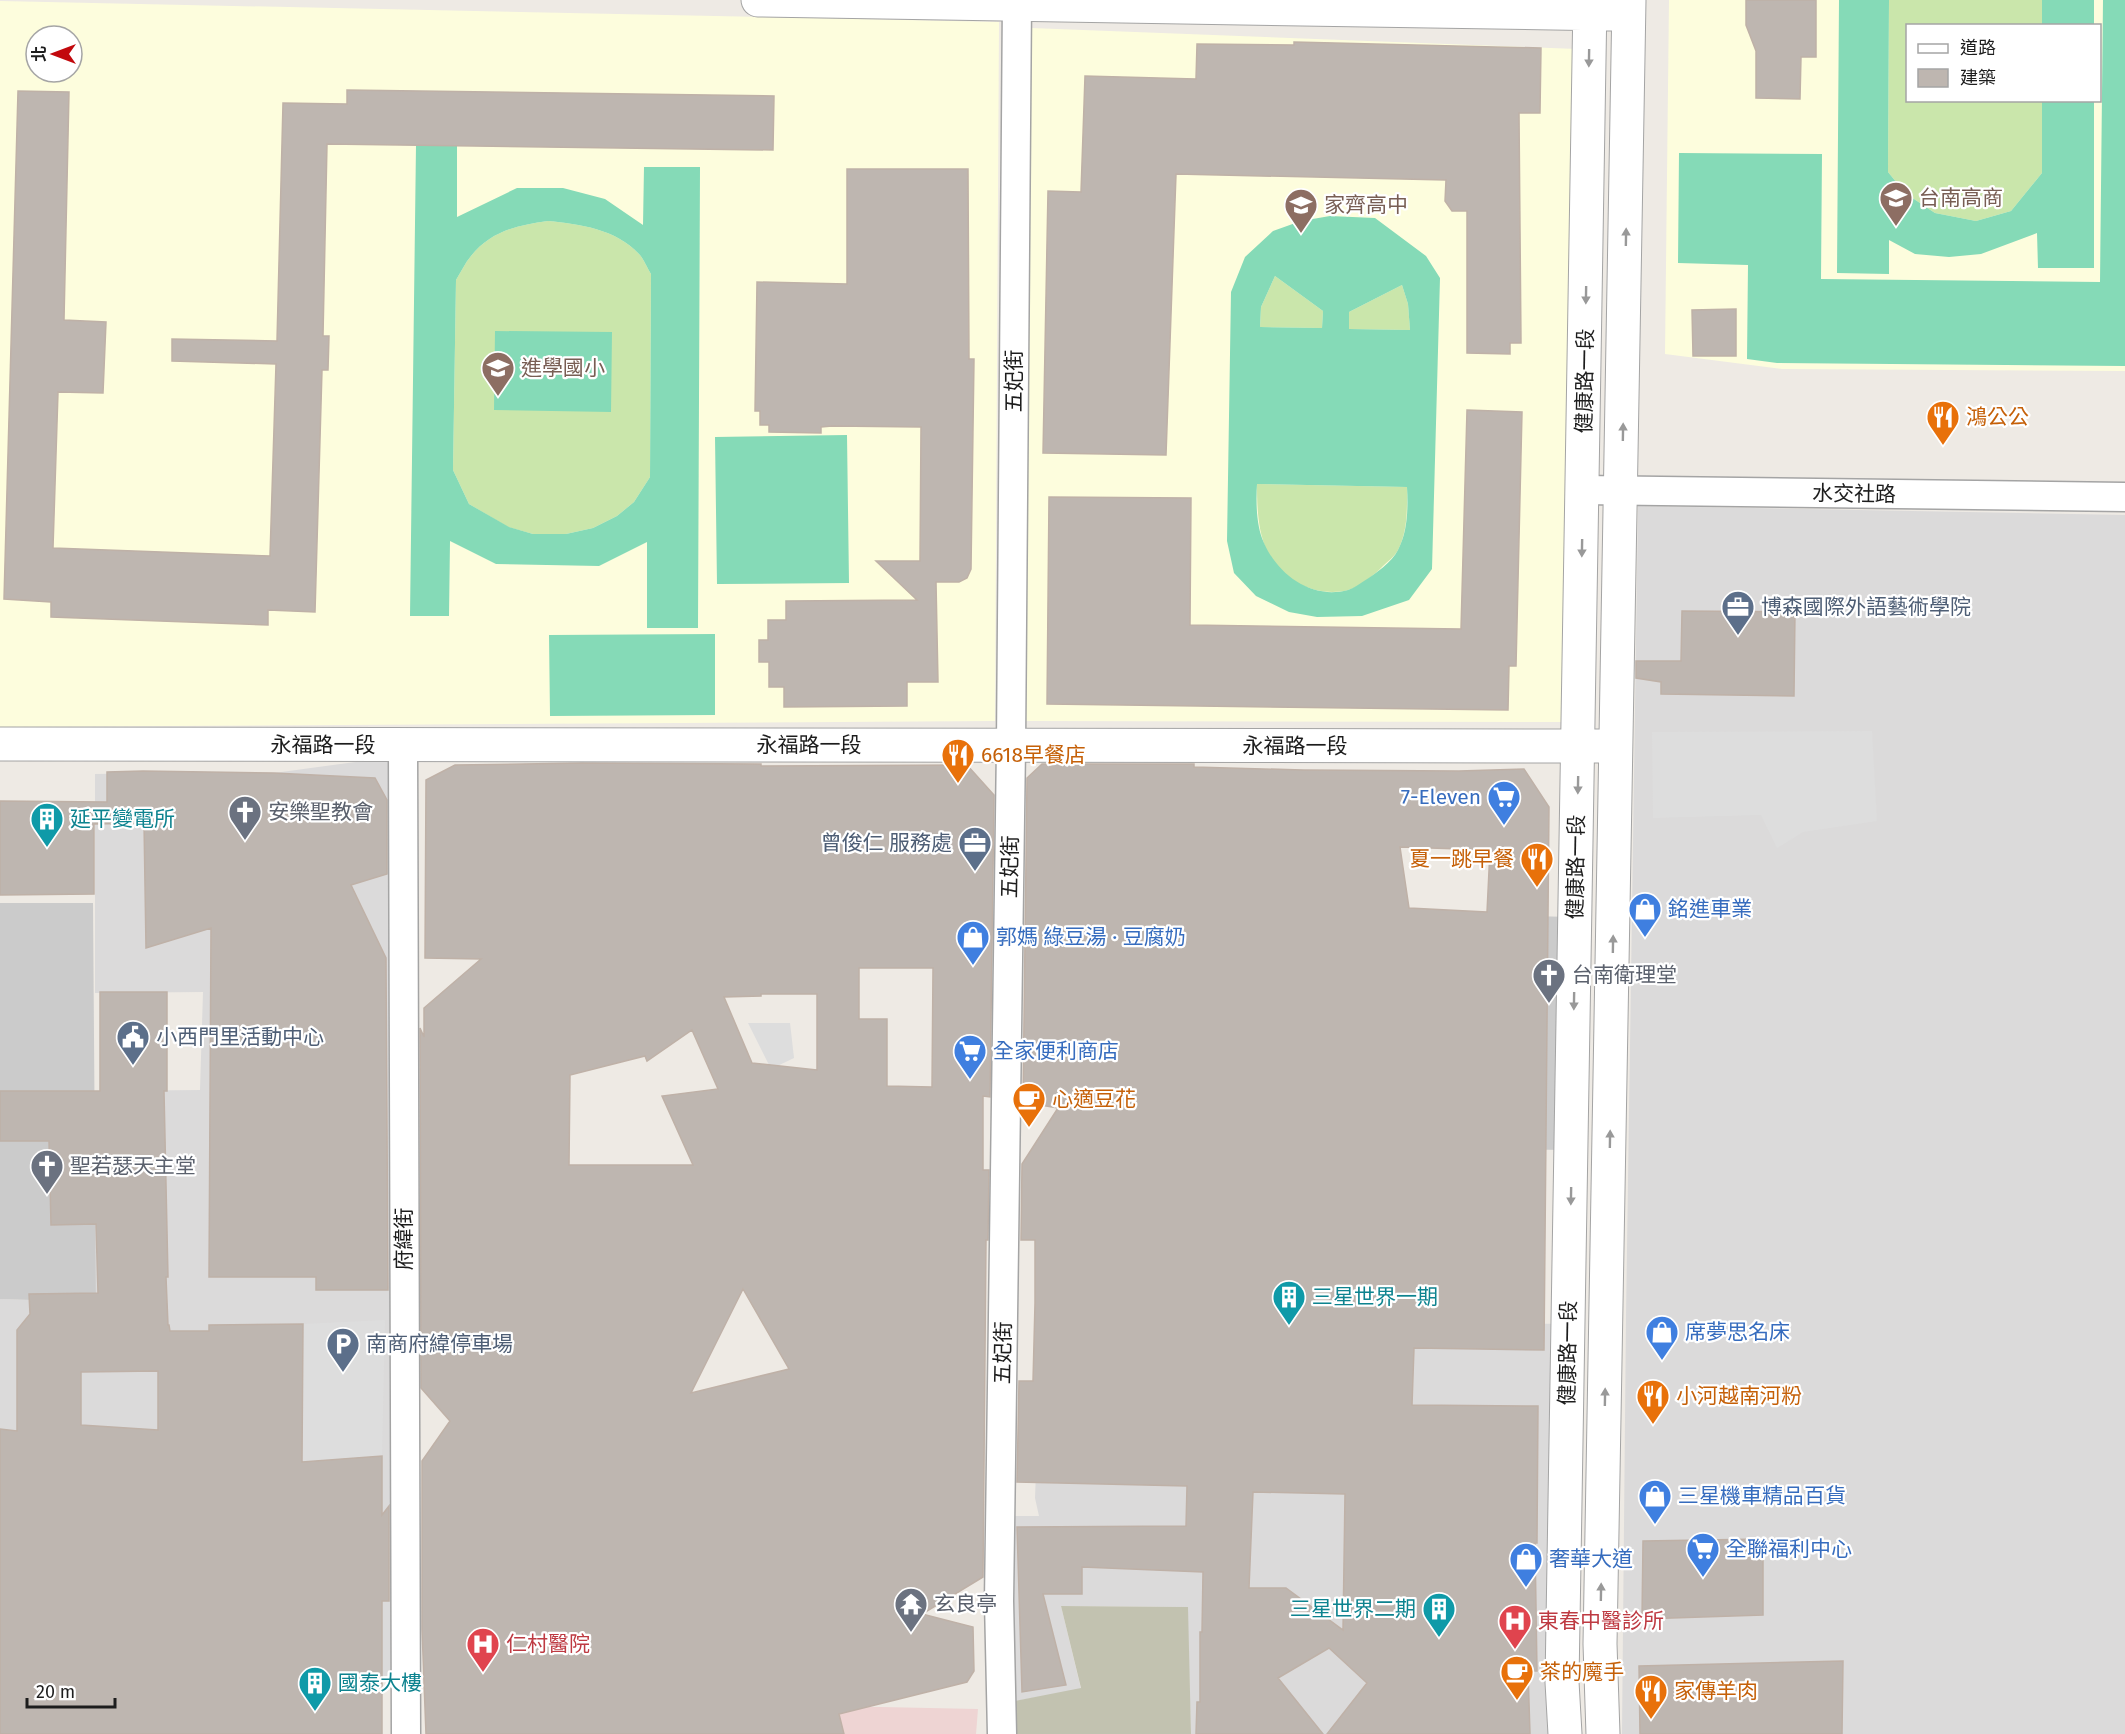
<svg xmlns="http://www.w3.org/2000/svg" width="2125" height="1734" font-family="'Fira Sans','Noto Sans TC',sans-serif">
<style>
.residential{fill:#dbdada}
.commercial{fill:#eed4d3}
.education{fill:#fdfddd;fill-rule:evenodd}
.religious{fill:#cbcbcb}
.construction{fill:#c2c2b0}
.grass{fill:#cae6ab}
.pitch{fill:#85dab7;fill-rule:evenodd}
.parking{fill:#ddd}
.building{fill:#beb6b0;stroke:#bfb1a7;stroke-width:1.5;fill-rule:evenodd}
.lines{fill:none;stroke-linecap:round;stroke-linejoin:round}
.minor-casing{stroke:#a4a4a4;stroke-width:31}
.tertiary-casing{stroke:#a4a4a4;stroke-width:35}
.minor{stroke:#fff;stroke-width:28}
.tertiary{stroke:#fff;stroke-width:33}
.oneway{fill:#999}
.labels{text-anchor:middle;stroke-width:4.5;stroke-linejoin:round;paint-order:stroke}
.education-label{font-size:21px;fill:#785e54;stroke:#fff;text-anchor:start}
.street-label{font-size:21px;fill:#1d1d1d;stroke:#fff}
.food-label{font-size:21px;fill:#c56008;stroke:#fff;text-anchor:start}
.service-label{font-size:21px;fill:#4e5e75;stroke:#fff;text-anchor:start}
.shop-label{font-size:21px;fill:#366cbe;stroke:#fff;text-anchor:start}
.worship-label{font-size:21px;fill:#5b616d;stroke:#fff;text-anchor:start}
.culture-label{font-size:21px;fill:#0d838f;stroke:#fff;text-anchor:start}
.health-label{font-size:21px;fill:#be3a42;stroke:#fff;text-anchor:start}
</style>
<rect width="100%" height="100%" fill="#eeeae4"/>
<path class="residential" d="M 1638,506 L 2125,515 L 2125,1734 L 1622,1734 L 1626,1316 Z
M 392,757 L 391,1676 L 252,1677 L 0,1623 L 0,1299 L 96,1302 L 94,1091 L 200,1090 L 203,992 L 95,993 L 95,774 L 213,772 L 217,914 L 276,911 L 274,773 Z
M 1042,1318 L 1567,1324 L 1555,1734 L 1191,1734 L 1187,1607 L 1061,1606 L 1081,1689 L 1005,1703 L 1005,1516 L 1039,1516 L 1035,1498 Z"/>
<path class="commercial" d="M 599,1706 L 881,1707 L 978,1709 L 976,1734 L 521,1734 Z"/>
<path class="education" d="M 1669,0 L 2125,0 L 2125,371 L 1782,369 L 1665,354 ZM 1908,26 L 2100,26 L 2100,100 L 1908,100 Z
M 0,1 L 999,22 L 995,721 L 0,727 ZM 36,36 L 72,36 L 72,72 L 36,72 Z
M 1031,28 L 1577,49 L 1564,722 L 1024,721 Z"/>
<path class="religious" d="M 0,903 L 93,903 L 96,1302 L 0,1299 Z
M 1525,916 L 1575,917 L 1572,1150 L 1494,1149 Z"/>
<path class="construction" d="M 1061,1606 L 1188,1607 L 1191,1734 L 1004,1734 L 1005,1703 L 1081,1688 Z"/>
<path class="grass" d="M 1889,0 L 2042,0 L 2042,25 L 1908,26 L 1908,100 L 2042,101 L 2042,173 L 2011,211 L 1976,221 L 1935,213 L 1905,193 L 1888,172 Z
M 548,221 C 579,224 616,229 639,254 C 644,259 647,268 651,274 L 650,477 L 634,502 L 617,516 L 593,528 L 566,534 L 533,534 L 508,527 L 469,504 L 453,470 L 456,280 C 461,272 465,263 471,256 C 491,231 518,225 548,221 Z
M 1275,276 L 1323,311 L 1322,328 L 1260,327 L 1261,307 Z
M 1402,285 L 1408,304 L 1410,330 L 1349,329 L 1349,312 Z
M 1257,484 L 1407,487 C 1407,509 1408,530 1398,550 C 1395,556 1387,562 1382,567 C 1374,575 1360,587 1348,590 C 1322,597 1290,585 1274,563 C 1258,541 1257,511 1257,484 Z"/>
<path class="pitch" d="M 1839,0 L 1889,0 L 1888,172 L 1905,193 L 1935,213 L 1976,221 L 2011,211 L 2042,173 L 2042,101 L 2094,101 L 2094,268 L 2038,268 L 2037,233 L 1981,254 L 1949,257 L 1915,254 L 1889,240 L 1889,274 L 1837,273 Z
M 2042,0 L 2094,0 L 2094,25 L 2042,25 Z
M 2103,0 L 2125,0 L 2125,366 L 1777,363 L 1747,359 L 1748,265 L 1678,263 L 1679,153 L 1822,154 L 1821,279 L 2100,282 Z
M 416,145 L 457,146 L 457,217 L 517,188 L 563,188 L 605,199 L 643,225 L 644,167 L 700,167 L 698,628 L 647,628 L 647,542 L 599,566 L 496,564 L 450,541 L 449,616 L 410,616 ZM 548,221 C 579,224 616,229 639,254 C 644,259 647,268 651,274 L 650,477 L 634,502 L 617,516 L 593,528 L 566,534 L 533,534 L 509,527 L 469,504 L 453,470 L 456,280 C 461,272 465,263 471,256 C 491,231 518,225 548,221 Z
M 1330,216 L 1375,218 L 1426,256 L 1440,278 L 1432,569 L 1409,600 L 1362,616 L 1317,617 L 1289,612 L 1256,596 L 1234,573 L 1227,541 L 1231,292 L 1245,257 L 1273,231 L 1301,221 ZM 1275,276 L 1323,311 L 1322,328 L 1260,327 L 1261,307 ZM 1402,285 L 1408,304 L 1410,330 L 1349,329 L 1349,312 ZM 1257,484 L 1407,487 C 1408,508 1408,531 1398,550 C 1392,562 1375,574 1364,581 C 1359,584 1354,588 1348,590 C 1312,600 1278,575 1264,543 C 1256,526 1256,502 1257,484 Z
M 495,331 L 612,332 L 611,412 L 494,410 Z
M 847,435 L 849,583 L 717,584 L 715,437 Z
M 715,634 L 715,715 L 550,716 L 549,635 Z"/>
<path class="parking" d="M 1872,731 L 1877,821 L 1803,832 L 1777,848 L 1761,815 L 1653,818 L 1652,732 Z
M 748,1023 L 790,1023 L 794,1058 L 771,1069 Z
M 385,1320 L 382,1456 L 302,1462 L 303,1324 Z"/>
<path class="building" d="M 1746,0 L 1816,0 L 1816,57 L 1801,57 L 1800,99 L 1756,98 L 1756,51 L 1746,25 Z
M 1294,42 L 1541,48 L 1540,113 L 1519,113 L 1521,343 L 1510,343 L 1510,354 L 1467,353 L 1467,211 L 1452,211 L 1445,201 L 1446,180 L 1176,174 L 1166,455 L 1043,453 L 1048,191 L 1081,192 L 1085,76 L 1196,79 L 1197,44 L 1294,45 Z
M 347,90 L 774,96 L 773,150 L 327,144 L 323,336 L 329,336 L 328,370 L 322,370 L 315,612 L 268,610 L 268,625 L 51,617 L 51,602 L 4,599 L 18,91 L 69,92 L 64,320 L 106,322 L 103,393 L 58,392 L 53,548 L 270,556 L 276,364 L 172,361 L 172,339 L 277,341 L 283,103 L 347,104 Z
M 847,169 L 968,169 L 969,359 L 974,359 L 971,569 L 967,578 L 959,582 L 936,582 L 938,682 L 907,682 L 907,706 L 784,707 L 784,687 L 769,687 L 769,662 L 759,662 L 759,640 L 768,640 L 768,620 L 786,620 L 786,601 L 917,600 L 876,561 L 920,561 L 921,427 L 832,426 L 821,427 L 821,433 L 769,432 L 769,425 L 760,425 L 760,411 L 755,411 L 757,282 L 847,284 Z
M 1736,309 L 1736,356 L 1693,356 L 1692,310 Z
M 1467,410 L 1522,412 L 1516,666 L 1509,666 L 1508,710 L 1047,704 L 1049,497 L 1191,498 L 1190,625 L 1461,629 Z
M 1682,611 L 1795,612 L 1794,696 L 1661,694 L 1661,682 L 1636,678 L 1636,661 L 1681,661 Z
M 582,763 L 761,764 L 761,766 L 967,765 L 994,795 L 990,1097 L 983,1096 L 983,1170 L 989,1170 L 988,1240 L 986,1240 L 983,1577 L 922,1614 L 973,1627 L 974,1671 L 967,1682 L 839,1714 L 844,1734 L 426,1734 L 422,1629 L 422,1461 L 450,1421 L 421,1388 L 420,1028 L 424,1037 L 424,1008 L 481,959 L 425,958 L 426,780 L 455,765 ZM 859,968 L 933,968 L 932,1087 L 887,1086 L 887,1019 L 859,1019 ZM 761,994 L 817,994 L 817,1070 L 752,1063 L 724,997 L 761,996 ZM 692,1030 L 718,1089 L 662,1096 L 693,1165 L 569,1165 L 570,1075 L 645,1056 L 647,1061 ZM 743,1289 L 789,1369 L 691,1393 Z
M 1042,764 L 1194,764 L 1194,767 L 1303,770 L 1459,771 L 1524,769 L 1549,807 L 1544,1350 L 1414,1348 L 1412,1405 L 1538,1406 L 1537,1543 L 1535,1543 L 1537,1671 L 1528,1671 L 1530,1734 L 1327,1734 L 1367,1683 L 1329,1648 L 1278,1678 L 1323,1734 L 1196,1734 L 1197,1702 L 1200,1702 L 1200,1632 L 1202,1632 L 1203,1572 L 1082,1567 L 1082,1594 L 1043,1594 L 1066,1685 L 1022,1692 L 1017,1527 L 1186,1526 L 1187,1486 L 1017,1482 L 1019,1381 L 1033,1381 L 1035,1303 L 1035,1240 L 1021,1240 L 1022,1164 L 1058,1108 L 1023,1102 L 1027,778 ZM 1400,847 L 1490,850 L 1487,912 L 1409,908 ZM 1253,1492 L 1345,1494 L 1343,1630 L 1286,1588 L 1249,1588 Z
M 143,771 L 274,773 L 375,778 L 387,800 L 387,874 L 351,885 L 386,958 L 388,1290 L 316,1290 L 316,1277 L 209,1277 L 211,928 L 146,948 L 144,823 L 94,824 L 94,894 L 0,895 L 0,801 L 107,802 L 107,772 Z
M 100,992 L 167,992 L 167,1091 L 164,1091 L 168,1277 L 166,1277 L 168,1325 L 169,1325 L 170,1331 L 209,1331 L 209,1325 L 303,1324 L 302,1462 L 382,1456 L 382,1515 L 389,1506 L 389,1601 L 382,1601 L 382,1734 L 0,1734 L 0,1429 L 17,1431 L 17,1330 L 30,1314 L 29,1294 L 98,1293 L 96,1224 L 51,1225 L 49,1141 L 0,1141 L 0,1091 L 100,1091 ZM 158,1371 L 158,1430 L 81,1425 L 81,1372 Z
M 1763,1539 L 1763,1615 L 1642,1619 L 1643,1541 Z
M 1843,1661 L 1842,1734 L 1640,1734 L 1639,1666 Z"/>
<g class="lines">
<defs>
<path id="minor" d="M 1582,490 L 2125,497
M 403,745 L 406,1734
M 1002,1734 L 999,1601 L 1011,746 L 1017,0"/>
<path id="tertiary" d="M 758,0 L 1611,14
M 0,744 L 1600,746
M 1565,1734 L 1562,1682 L 1590,0
M 1603,1734 L 1600,1644 L 1629,0"/>
</defs>
<use href="#minor" class="minor-casing"/>
<use href="#tertiary" class="tertiary-casing"/>
<use href="#minor" class="minor"/>
<use href="#tertiary" class="tertiary"/>
</g>
<defs><path id="oneway-solid" d="M-6-.8H1V-3.2L6.5 0L1 3.2V.8H-6Z" transform="scale(1.5)"/></defs>
<g class="oneway">
<use href="#oneway-solid" transform="translate(1589 58) rotate(91)"/>
<use href="#oneway-solid" transform="translate(1626 237) rotate(-89)"/>
<use href="#oneway-solid" transform="translate(1586 295) rotate(91)"/>
<use href="#oneway-solid" transform="translate(1623 432) rotate(-89)"/>
<use href="#oneway-solid" transform="translate(1582 548) rotate(91)"/>
<use href="#oneway-solid" transform="translate(1578 785) rotate(91)"/>
<use href="#oneway-solid" transform="translate(1613 944) rotate(-89)"/>
<use href="#oneway-solid" transform="translate(1574 1001) rotate(91)"/>
<use href="#oneway-solid" transform="translate(1610 1139) rotate(-89)"/>
<use href="#oneway-solid" transform="translate(1571 1196) rotate(91)"/>
<use href="#oneway-solid" transform="translate(1605 1397) rotate(-89)"/>
<use href="#oneway-solid" transform="translate(1601 1592) rotate(-89)"/>
</g>
<defs>
<symbol id="university-pin" viewBox="-11 -11 22 30"><path d="M0 17L-7.5 6A9.5 9.5 0 1 1 7.5 6Z" fill="#8d6e63" stroke="#fff"/><path d="M0-5L7-2L0 1L-7-2ZM-4 1L0 2.5L4 1V4Q0 6-4 4Z" fill="#fff"/></symbol>
<symbol id="school-pin" viewBox="-11 -11 22 30"><path d="M0 17L-7.5 6A9.5 9.5 0 1 1 7.5 6Z" fill="#8d6e63" stroke="#fff"/><path d="M0-5L7-2L0 1L-7-2ZM-4 1L0 2.5L4 1V4Q0 6-4 4Z" fill="#fff"/></symbol>
<symbol id="restaurant-pin" viewBox="-11 -11 22 30"><path d="M0 17L-7.5 6A9.5 9.5 0 1 1 7.5 6Z" fill="#e8710a" stroke="#fff"/><path d="M-5-6h1v4h1v-4h1v4h1v-4h1v5L-1.5 .5V6h-2V.5L-5-1ZM5-6V6H3V1.5H1.5Q1.5-4 5-6Z" fill="#fff"/></symbol>
<symbol id="office-pin" viewBox="-11 -11 22 30"><path d="M0 17L-7.5 6A9.5 9.5 0 1 1 7.5 6Z" fill="#5c6f8a" stroke="#fff"/><path d="M-6-3h4V-5.5h4V-3h4V5H-6ZM-1-4.5V-3h2v-1.5ZM-6 0V1H6V0Z" fill="#fff"/></symbol>
<symbol id="supermarket-pin" viewBox="-11 -11 22 30"><path d="M0 17L-7.5 6A9.5 9.5 0 1 1 7.5 6Z" fill="#3f7fe0" stroke="#fff"/><path d="M-6-5.5h2.5l.6 2H6L4.5 2H-2.5L-4.4-4H-6ZM-1.5 3.2a1.3 1.3 0 1 0 .1 0ZM3 3.2a1.3 1.3 0 1 0 .1 0Z" fill="#fff"/></symbol>
<symbol id="church-pin" viewBox="-11 -11 22 30"><path d="M0 17L-7.5 6A9.5 9.5 0 1 1 7.5 6Z" fill="#6b7280" stroke="#fff"/><path d="M-1.2-6h2.4v3.5h3.3v2.4h-3.3V6h-2.4V-.1h-3.3v-2.4h3.3Z" fill="#fff"/></symbol>
<symbol id="building-pin" viewBox="-11 -11 22 30"><path d="M0 17L-7.5 6A9.5 9.5 0 1 1 7.5 6Z" fill="#0f9aa8" stroke="#fff"/><path d="M-4-6H4V6H1V3H-1V6H-4ZM-2.5-4.3h1.7v1.8h-1.7ZM.8-4.3h1.7v1.8H.8ZM-2.5-1h1.7V.8h-1.7ZM.8-1h1.7V.8H.8Z" fill="#fff"/></symbol>
<symbol id="shop-pin" viewBox="-11 -11 22 30"><path d="M0 17L-7.5 6A9.5 9.5 0 1 1 7.5 6Z" fill="#3f7fe0" stroke="#fff"/><path d="M-5-2.5h2.3a2.7 3.5 0 0 1 5.4 0H5L5.5 6h-11ZM-1.5-2.5h3a1.5 2.3 0 0 0-3 0Z" fill="#fff"/></symbol>
<symbol id="civic-pin" viewBox="-11 -11 22 30"><path d="M0 17L-7.5 6A9.5 9.5 0 1 1 7.5 6Z" fill="#5c6f8a" stroke="#fff"/><path d="M-.6-6.5H3V-4.5H.6V-3L4-1V1h2V6H-6V1h2V-1L-.6-3ZM-1.2 2.5V6h2.4V2.5Z" fill="#fff"/></symbol>
<symbol id="cafe-pin" viewBox="-11 -11 22 30"><path d="M0 17L-7.5 6A9.5 9.5 0 1 1 7.5 6Z" fill="#e8710a" stroke="#fff"/><path d="M-5.5-4.5H6V0H3Q3 3.5 0 3.5H-2.5Q-5.5 3.5-5.5 0ZM3-3.2v2h1.7v-2ZM-6 4.5H4V6H-6Z" fill="#fff"/></symbol>
<symbol id="parking-pin" viewBox="-11 -11 22 30"><path d="M0 17L-7.5 6A9.5 9.5 0 1 1 7.5 6Z" fill="#5c6f8a" stroke="#fff"/><path d="M-3.5-5.5H1a3.5 3.5 0 0 1 0 7H-1V5.5H-3.5ZM-1-3.4V-.6H.8a1.4 1.4 0 0 0 0-2.8Z" fill="#fff"/></symbol>
<symbol id="temple-pin" viewBox="-11 -11 22 30"><path d="M0 17L-7.5 6A9.5 9.5 0 1 1 7.5 6Z" fill="#6b7280" stroke="#fff"/><path d="M0-6L5-2H3V0L6.5 2.5H4V6H1.5V3h-3V6H-4V2.5H-6.5L-3 0V-2H-5Z" fill="#fff"/></symbol>
<symbol id="hospital-pin" viewBox="-11 -11 22 30"><path d="M0 17L-7.5 6A9.5 9.5 0 1 1 7.5 6Z" fill="#e0444e" stroke="#fff"/><path d="M-5-5h3v3.5h4V-5h3V5h-3V1.5h-4V5h-3Z" fill="#fff"/></symbol>
</defs>
<g fill-rule="evenodd">
<use href="#university-pin" x="1877" y="179" width="38" height="52"/>
<use href="#school-pin" x="1282" y="186" width="38" height="52"/>
<use href="#school-pin" x="479" y="349" width="38" height="52"/>
<use href="#restaurant-pin" x="1924" y="398" width="38" height="52"/>
<use href="#office-pin" x="1719" y="588" width="38" height="52"/>
<use href="#restaurant-pin" x="939" y="736" width="38" height="52"/>
<use href="#supermarket-pin" x="1485" y="778" width="38" height="52"/>
<use href="#church-pin" x="226" y="793" width="38" height="52"/>
<use href="#building-pin" x="28" y="800" width="38" height="52"/>
<use href="#office-pin" x="956" y="824" width="38" height="52"/>
<use href="#restaurant-pin" x="1518" y="840" width="38" height="52"/>
<use href="#shop-pin" x="1626" y="890" width="38" height="52"/>
<use href="#shop-pin" x="954" y="918" width="38" height="52"/>
<use href="#church-pin" x="1530" y="956" width="38" height="52"/>
<use href="#civic-pin" x="114" y="1018" width="38" height="52"/>
<use href="#supermarket-pin" x="951" y="1032" width="38" height="52"/>
<use href="#cafe-pin" x="1010" y="1080" width="38" height="52"/>
<use href="#church-pin" x="28" y="1147" width="38" height="52"/>
<use href="#building-pin" x="1270" y="1278" width="38" height="52"/>
<use href="#shop-pin" x="1643" y="1313" width="38" height="52"/>
<use href="#parking-pin" x="324" y="1325" width="38" height="52"/>
<use href="#restaurant-pin" x="1634" y="1377" width="38" height="52"/>
<use href="#shop-pin" x="1636" y="1477" width="38" height="52"/>
<use href="#supermarket-pin" x="1684" y="1530" width="38" height="52"/>
<use href="#shop-pin" x="1507" y="1540" width="38" height="52"/>
<use href="#temple-pin" x="892" y="1585" width="38" height="52"/>
<use href="#building-pin" x="1420" y="1590" width="38" height="52"/>
<use href="#hospital-pin" x="1496" y="1602" width="38" height="52"/>
<use href="#hospital-pin" x="464" y="1625" width="38" height="52"/>
<use href="#cafe-pin" x="1498" y="1653" width="38" height="52"/>
<use href="#building-pin" x="296" y="1664" width="38" height="52"/>
<use href="#restaurant-pin" x="1632" y="1672" width="38" height="52"/>
</g>
<g class="labels">
<g class="education-label">
<text x="1919" y="205">台南高商</text>
<text x="1324" y="212">家齊高中</text>
<text x="521" y="375">進學國小</text>
</g>
<g class="street-label">
<text transform="translate(1014 381) rotate(-90)" y="7">五妃街</text>
<text transform="translate(1585 381) rotate(-89)" y="7">健康路一段</text>
<text transform="translate(1854 494) rotate(1)" y="7">水交社路</text>
<text x="323" y="752">永福路一段</text>
<text x="809" y="752">永福路一段</text>
<text x="1295" y="753">永福路一段</text>
<text transform="translate(1010 867) rotate(-89)" y="7">五妃街</text>
<text transform="translate(1576 867) rotate(-89)" y="7">健康路一段</text>
<text transform="translate(404 1239) rotate(-90)" y="7">府緯街</text>
<text transform="translate(1003 1353) rotate(-89)" y="7">五妃街</text>
<text transform="translate(1568 1353) rotate(-89)" y="7">健康路一段</text>
</g>
<g class="food-label">
<text x="1966" y="424">鴻公公</text>
<text x="981" y="762">6618早餐店</text>
<text x="1514" y="866" text-anchor="end">夏一跳早餐</text>
<text x="1052" y="1106">心適豆花</text>
<text x="1676" y="1403">小河越南河粉</text>
<text x="1540" y="1679">茶的魔手</text>
<text x="1674" y="1698">家傳羊肉</text>
</g>
<g class="service-label">
<text x="1761" y="614">博森國際外語藝術學院</text>
<text x="952" y="850" text-anchor="end">曾俊仁 服務處</text>
<text x="156" y="1044">小西門里活動中心</text>
<text x="366" y="1351">南商府緯停車場</text>
</g>
<g class="shop-label">
<text x="1481" y="804" text-anchor="end">7-Eleven</text>
<text x="1668" y="916">銘進車業</text>
<text x="996" y="944">郭媽 綠豆湯 · 豆腐奶</text>
<text x="993" y="1058">全家便利商店</text>
<text x="1685" y="1339">席夢思名床</text>
<text x="1678" y="1503">三星機車精品百貨</text>
<text x="1726" y="1556">全聯福利中心</text>
<text x="1549" y="1566">奢華大道</text>
</g>
<g class="worship-label">
<text x="268" y="819">安樂聖教會</text>
<text x="1572" y="982">台南衛理堂</text>
<text x="70" y="1173">聖若瑟天主堂</text>
<text x="934" y="1611">玄良亭</text>
</g>
<g class="culture-label">
<text x="70" y="826">延平變電所</text>
<text x="1312" y="1304">三星世界一期</text>
<text x="1416" y="1616" text-anchor="end">三星世界二期</text>
<text x="338" y="1690">國泰大樓</text>
</g>
<g class="health-label">
<text x="1538" y="1628">東春中醫診所</text>
<text x="506" y="1651">仁村醫院</text>
</g>
</g>
<rect x="1906" y="24" width="195" height="78" fill="#ffffff" stroke="#a5a5a5" stroke-width="1.5"/>
<rect x="1918" y="44" width="30" height="9" fill="#ffffff" stroke="#a5a5a5" stroke-width="1.5"/>
<text x="1960" y="54" font-size="18" fill="#1d1d1d">道路</text>
<rect x="1918" y="69" width="30" height="18" fill="#beb6b0" stroke="#a5a5a5" stroke-width="1.5"/>
<text x="1960" y="84" font-size="18" fill="#1d1d1d">建築</text>
<g transform="translate(54 54) rotate(270)"><circle r="28" fill="#ffffff" stroke="#a5a5a5" stroke-width="1.5"/>
<path d="M0-4.5L10 22L0 15L-10 22Z" fill="#c2090d"/>
<text y="-9" font-size="16" font-weight="bold" text-anchor="middle" fill="#1d1d1d">北</text>
</g>
<path d="M27 1698v9h88v-9" fill="none" stroke="#1d1d1d" stroke-width="3"/>
<text x="36" y="1698" font-size="18" fill="#1d1d1d" stroke="#ffffff" stroke-width="4.5" paint-order="stroke">20 m</text>
</svg>
